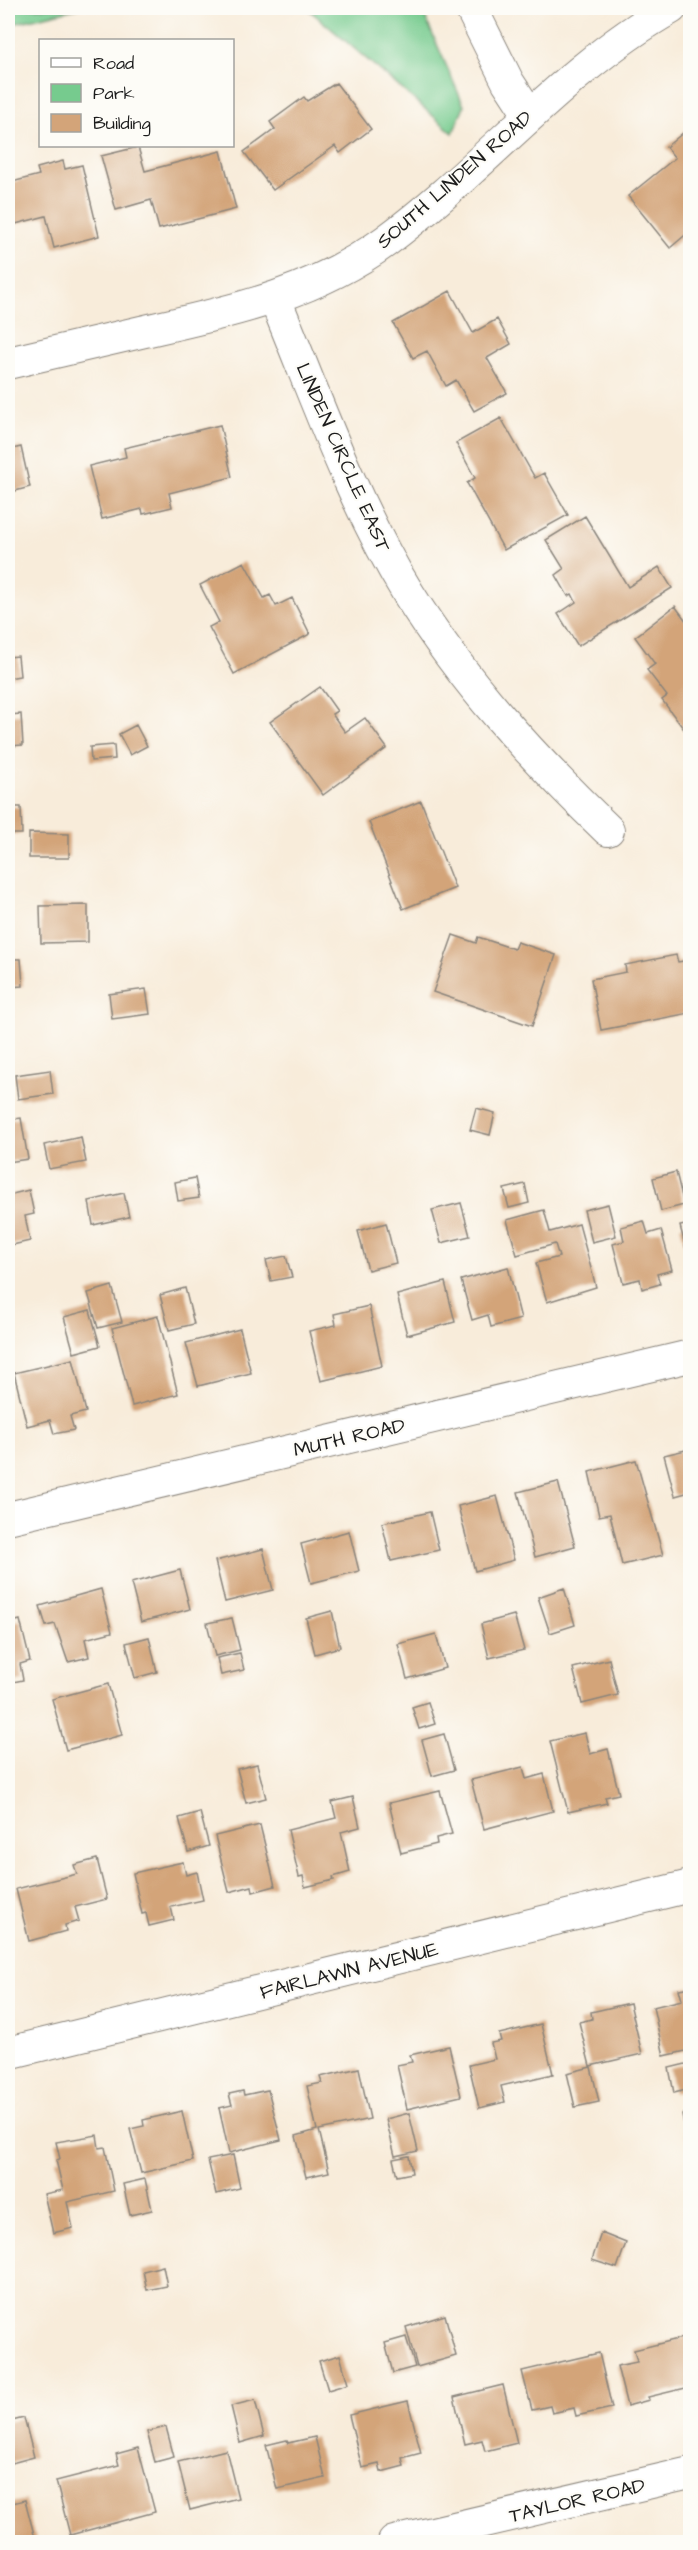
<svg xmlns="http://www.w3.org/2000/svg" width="698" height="2550" font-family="'Architects Daughter',sans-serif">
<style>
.green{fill:#76cb8e;stroke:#497455;stroke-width:1.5}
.building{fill:#d3a479}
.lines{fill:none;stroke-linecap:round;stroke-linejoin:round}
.minor-casing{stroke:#8a847b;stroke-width:34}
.minor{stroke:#fff;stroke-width:32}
.labels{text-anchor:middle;stroke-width:4.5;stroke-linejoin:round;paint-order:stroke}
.street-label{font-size:20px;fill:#1c1c1c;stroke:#fdfcf7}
</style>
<rect width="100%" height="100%" fill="#fdfcf7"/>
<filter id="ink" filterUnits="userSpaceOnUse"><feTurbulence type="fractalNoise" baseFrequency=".0167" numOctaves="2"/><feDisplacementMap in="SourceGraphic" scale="12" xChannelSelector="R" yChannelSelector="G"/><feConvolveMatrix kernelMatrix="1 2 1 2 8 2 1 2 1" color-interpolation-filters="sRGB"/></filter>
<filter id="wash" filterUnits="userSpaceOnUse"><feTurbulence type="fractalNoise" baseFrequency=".008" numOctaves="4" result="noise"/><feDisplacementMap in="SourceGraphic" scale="24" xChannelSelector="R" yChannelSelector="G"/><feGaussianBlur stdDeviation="1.35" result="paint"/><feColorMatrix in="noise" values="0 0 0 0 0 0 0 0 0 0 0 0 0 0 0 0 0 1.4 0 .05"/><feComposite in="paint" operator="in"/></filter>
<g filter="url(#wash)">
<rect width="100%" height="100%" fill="#f8ecda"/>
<path class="green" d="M 8,8 L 79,8 L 8,25 Z
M 307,8 L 421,8 L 464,106 L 453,133 Z"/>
<g id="blocks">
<path class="building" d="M 336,83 L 371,129 L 340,153 L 335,146 L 273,190 L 244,152 L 275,129 L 270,122 L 304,97 L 307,101 Z
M 690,119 L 690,231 L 670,248 L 628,196 L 675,158 L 666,147 L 690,127 L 686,123 Z
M 138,147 L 145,171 L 221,151 L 236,209 L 159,229 L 151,200 L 116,210 L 101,156 Z
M 63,161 L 65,169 L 82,165 L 99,236 L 54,248 L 46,216 L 8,226 L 8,183 L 39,175 L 37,168 Z
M 450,291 L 473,333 L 497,319 L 511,344 L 487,358 L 507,393 L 474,411 L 456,380 L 446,386 L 427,351 L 413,358 L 393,323 Z
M 501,418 L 535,478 L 544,473 L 568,515 L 504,550 L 467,483 L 475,478 L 456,443 Z
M 220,425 L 232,477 L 169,493 L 172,507 L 143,514 L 142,509 L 102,519 L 89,466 L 126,457 L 124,448 Z
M 21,447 L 30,487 L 8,493 L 8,450 Z
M 585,516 L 628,587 L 659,567 L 672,588 L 578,646 L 558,614 L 576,602 L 572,594 L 568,596 L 556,575 L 564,569 L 546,540 Z
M 244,562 L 264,598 L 270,595 L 276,606 L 292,598 L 310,634 L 234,674 L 209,627 L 219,622 L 200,585 Z
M 675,606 L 690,626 L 690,729 L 686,732 L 662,700 L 667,696 L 647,670 L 655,664 L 635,637 Z
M 18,656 L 20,676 L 8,678 L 8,657 Z
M 320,687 L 337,711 L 332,714 L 345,732 L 365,718 L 387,748 L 323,795 L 270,722 Z
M 21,714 L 23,745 L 8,746 L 8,715 Z
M 136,725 L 147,746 L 130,755 L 119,734 Z
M 114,745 L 115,759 L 91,761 L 90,747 Z
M 421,801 L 455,888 L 403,909 L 369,822 Z
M 8,807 L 21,807 L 22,834 L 8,834 Z
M 29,833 L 69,834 L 69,858 L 29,858 Z
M 88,905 L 88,942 L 41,943 L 40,906 Z
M 453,935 L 476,943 L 478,937 L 514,949 L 517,942 L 556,955 L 532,1026 L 433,992 Z
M 676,955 L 678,962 L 690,960 L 690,1013 L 601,1030 L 591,979 L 626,972 L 625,965 Z
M 8,959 L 21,959 L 23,986 L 8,987 Z
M 146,989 L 150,1014 L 112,1019 L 109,994 Z
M 50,1070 L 53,1094 L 18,1099 L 15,1075 Z
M 476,1108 L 495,1113 L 490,1135 L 470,1130 Z
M 21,1118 L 28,1159 L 8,1162 L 8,1120 Z
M 81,1137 L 86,1162 L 49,1169 L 44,1145 Z
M 676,1172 L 684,1205 L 661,1211 L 653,1178 Z
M 195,1178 L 199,1198 L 178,1201 L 175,1182 Z
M 525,1184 L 529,1203 L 509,1208 L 504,1189 Z
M 29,1190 L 34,1214 L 25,1216 L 30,1241 L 8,1246 L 8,1195 Z
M 124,1193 L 129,1217 L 93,1225 L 89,1201 Z
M 461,1203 L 470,1236 L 441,1243 L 432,1210 Z
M 608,1204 L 616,1236 L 592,1242 L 584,1210 Z
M 544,1210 L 550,1232 L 579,1224 L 596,1287 L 547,1302 L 536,1263 L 559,1257 L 555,1244 L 517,1255 L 507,1220 Z
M 644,1221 L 648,1234 L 661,1230 L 672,1270 L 657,1274 L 660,1284 L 642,1289 L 640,1279 L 623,1283 L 613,1244 L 624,1241 L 621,1227 Z
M 386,1223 L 396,1263 L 368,1270 L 358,1231 Z
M 690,1224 L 690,1264 L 680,1226 Z
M 286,1256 L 292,1277 L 271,1281 L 266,1260 Z
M 508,1267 L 521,1319 L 491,1327 L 488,1315 L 472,1320 L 461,1280 Z
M 445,1282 L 455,1322 L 407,1335 L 397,1295 Z
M 112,1286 L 122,1322 L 98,1328 L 88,1293 Z
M 185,1288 L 194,1324 L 169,1330 L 160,1295 Z
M 369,1306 L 382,1366 L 321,1381 L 309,1331 L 336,1325 L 334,1314 Z
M 90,1310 L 100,1346 L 74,1353 L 64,1317 Z
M 158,1316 L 178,1394 L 132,1406 L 112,1328 Z
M 240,1329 L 251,1373 L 198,1386 L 186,1343 Z
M 73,1359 L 86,1412 L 70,1416 L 74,1430 L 54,1434 L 50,1420 L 27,1426 L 14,1373 Z
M 690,1449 L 690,1492 L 675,1496 L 664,1455 Z
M 636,1460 L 663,1555 L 622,1565 L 610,1514 L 599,1516 L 589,1472 Z
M 558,1482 L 575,1546 L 535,1557 L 518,1492 Z
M 497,1496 L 514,1560 L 475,1571 L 458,1506 Z
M 430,1512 L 439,1550 L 391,1561 L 382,1523 Z
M 349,1531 L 359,1571 L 311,1583 L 301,1544 Z
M 263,1549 L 273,1590 L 225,1602 L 215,1561 Z
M 690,1558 L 690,1578 L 685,1560 Z
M 180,1570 L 190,1609 L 141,1622 L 131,1583 Z
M 564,1588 L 575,1625 L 550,1633 L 538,1597 Z
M 101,1589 L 112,1632 L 85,1639 L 89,1657 L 68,1662 L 55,1624 L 46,1626 L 40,1606 Z
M 332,1611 L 340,1647 L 315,1654 L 306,1618 Z
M 514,1615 L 524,1650 L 489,1658 L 481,1624 Z
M 232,1618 L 240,1650 L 215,1656 L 207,1623 Z
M 20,1620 L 30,1661 L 20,1664 L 23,1680 L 8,1683 L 8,1623 Z
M 436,1634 L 445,1668 L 407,1679 L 398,1644 Z
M 149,1637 L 157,1672 L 135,1678 L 126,1643 Z
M 240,1653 L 244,1670 L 221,1675 L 217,1658 Z
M 609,1659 L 618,1695 L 582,1704 L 573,1668 Z
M 108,1684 L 122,1735 L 66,1750 L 52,1699 Z
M 428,1702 L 435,1724 L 419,1729 L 412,1707 Z
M 585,1733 L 590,1754 L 608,1749 L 619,1794 L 605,1797 L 607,1803 L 568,1812 L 550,1741 Z
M 444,1734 L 454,1770 L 432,1776 L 422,1740 Z
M 257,1764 L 266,1798 L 246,1803 L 237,1769 Z
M 523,1767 L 526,1779 L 544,1774 L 553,1811 L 484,1829 L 471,1780 Z
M 440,1791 L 452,1834 L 436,1838 L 437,1844 L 401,1853 L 389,1803 Z
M 353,1797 L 360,1827 L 341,1832 L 350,1872 L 333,1877 L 334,1880 L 305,1887 L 303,1876 L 299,1877 L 288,1830 L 336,1818 L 332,1802 Z
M 200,1812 L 209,1846 L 188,1852 L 179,1818 Z
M 260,1825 L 275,1886 L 253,1892 L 252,1886 L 229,1892 L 215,1836 Z
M 97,1859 L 107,1899 L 75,1907 L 79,1921 L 65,1925 L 66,1931 L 29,1941 L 16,1889 L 77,1874 L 74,1865 Z
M 183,1862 L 186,1875 L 197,1872 L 203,1900 L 171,1907 L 174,1920 L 149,1926 L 146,1913 L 142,1914 L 133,1873 Z
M 690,1987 L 690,2050 L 664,2056 L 653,2007 L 682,2000 L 679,1989 Z
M 630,2003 L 642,2054 L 590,2066 L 579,2022 L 592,2019 L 591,2012 Z
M 541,2024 L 553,2074 L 501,2086 L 505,2102 L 479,2108 L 469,2065 L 495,2059 L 491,2043 L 501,2041 L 499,2034 Z
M 449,2046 L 461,2096 L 407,2109 L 397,2065 L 412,2062 L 410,2055 Z
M 690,2063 L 690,2089 L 674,2093 L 669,2068 Z
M 591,2067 L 599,2102 L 575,2107 L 567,2073 Z
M 359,2068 L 370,2119 L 319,2130 L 329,2172 L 306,2177 L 296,2136 L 317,2130 L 307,2086 L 322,2083 L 320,2077 Z
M 268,2090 L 281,2140 L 229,2153 L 219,2108 L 232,2105 L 229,2094 L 243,2091 L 244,2095 Z
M 182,2111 L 193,2161 L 141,2173 L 130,2129 L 144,2126 L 143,2120 Z
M 690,2112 L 690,2152 L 689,2152 L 682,2114 Z
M 409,2113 L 418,2151 L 395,2156 L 386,2119 Z
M 97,2135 L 99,2148 L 105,2147 L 114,2191 L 67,2202 L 73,2228 L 53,2233 L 44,2194 L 63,2190 L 56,2160 L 60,2159 L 56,2142 Z
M 233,2155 L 240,2188 L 216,2194 L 208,2160 Z
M 409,2156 L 412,2173 L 397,2176 L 393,2159 Z
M 145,2179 L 152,2210 L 130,2215 L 123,2184 Z
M 601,2233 L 626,2243 L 617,2268 L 592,2260 Z
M 163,2266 L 167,2286 L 147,2290 L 143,2271 Z
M 445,2315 L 456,2356 L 417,2367 L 406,2327 Z
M 690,2336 L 690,2387 L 648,2397 L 649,2400 L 627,2406 L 617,2366 L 637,2362 L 634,2350 Z
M 406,2337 L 415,2367 L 393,2373 L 385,2343 Z
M 599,2353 L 612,2408 L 576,2416 L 574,2408 L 552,2413 L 550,2406 L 532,2410 L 522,2371 Z
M 340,2355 L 348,2384 L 328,2390 L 319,2361 Z
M 503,2385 L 517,2443 L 485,2451 L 482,2440 L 465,2444 L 454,2397 Z
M 255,2400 L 264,2436 L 240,2443 L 231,2406 Z
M 408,2401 L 421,2453 L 402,2458 L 404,2466 L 381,2472 L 379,2464 L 362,2468 L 349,2415 Z
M 24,2418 L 34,2457 L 8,2464 L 8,2422 Z
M 166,2427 L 174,2457 L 155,2462 L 147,2432 Z
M 315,2437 L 325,2478 L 277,2489 L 266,2445 L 287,2440 L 288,2443 Z
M 138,2448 L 155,2512 L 70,2535 L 56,2481 L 119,2465 L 116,2454 Z
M 226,2450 L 238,2498 L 190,2510 L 178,2462 Z
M 25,2500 L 36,2542 L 8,2542 L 8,2504 Z"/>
</g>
</g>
<g filter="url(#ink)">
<use href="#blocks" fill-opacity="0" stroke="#8a847b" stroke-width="1.5"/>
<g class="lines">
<defs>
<path id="minor" d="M 471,8 L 508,82 L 529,114
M 275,299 C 316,398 352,502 408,593 C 463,682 533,758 608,830
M 8,363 C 58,351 108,340 158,328 C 239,310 318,291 386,241 C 485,168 563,69 671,8
M 8,1518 L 690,1356
M 8,2053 L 690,1886
M 394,2542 L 690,2473"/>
</defs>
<use href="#minor" class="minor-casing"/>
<use href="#minor" class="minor"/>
</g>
</g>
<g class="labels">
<g class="street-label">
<text transform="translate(454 179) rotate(-41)" y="7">SOUTH LINDEN ROAD</text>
<text transform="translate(344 457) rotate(66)" y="7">LINDEN CIRCLE EAST</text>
<text transform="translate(349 1437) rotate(-13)" y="7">MUTH ROAD</text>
<text transform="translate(349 1970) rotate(-14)" y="7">FAIRLAWN AVENUE</text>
<text transform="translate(577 2500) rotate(-13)" y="7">TAYLOR ROAD</text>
</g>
</g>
<rect width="698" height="2550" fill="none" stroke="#fdfcf7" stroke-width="30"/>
<rect x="39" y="39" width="195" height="108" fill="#fdfcf7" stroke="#a3a29f" stroke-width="1.5"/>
<rect x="51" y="58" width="30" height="9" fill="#ffffff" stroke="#a3a29f" stroke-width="1.5"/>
<text x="93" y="69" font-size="18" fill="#1c1c1c">Road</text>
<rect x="51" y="84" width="30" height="18" fill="#76cb8e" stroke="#a3a29f" stroke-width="1.5"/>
<text x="93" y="99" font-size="18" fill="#1c1c1c">Park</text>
<rect x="51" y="114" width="30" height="18" fill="#d3a479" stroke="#a3a29f" stroke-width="1.5"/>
<text x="93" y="129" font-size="18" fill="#1c1c1c">Building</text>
</svg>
